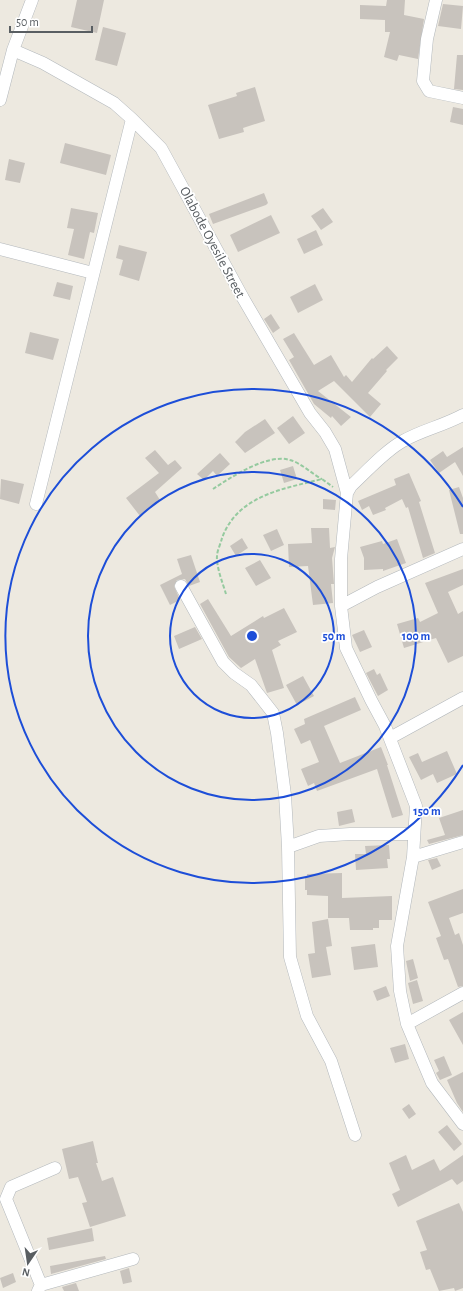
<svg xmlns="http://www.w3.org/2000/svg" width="463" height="1291" font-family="'Alegreya Sans',sans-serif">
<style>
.building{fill:#c8c3bd}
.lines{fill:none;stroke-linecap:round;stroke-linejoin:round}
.street-casing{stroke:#b3b8bc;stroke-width:13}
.path{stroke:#95ca9f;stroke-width:2;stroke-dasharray:4 2;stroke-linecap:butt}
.street{stroke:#fff;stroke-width:12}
.ring{fill:none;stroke:#1d4ed8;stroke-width:2}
.labels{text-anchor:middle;stroke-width:3.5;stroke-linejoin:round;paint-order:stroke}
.street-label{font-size:14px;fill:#595e62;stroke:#fff}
.centre{fill:#1d4ed8;stroke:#fff;stroke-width:2}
.ring-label{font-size:12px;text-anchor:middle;font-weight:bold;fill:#1d4ed8;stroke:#fff;stroke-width:3.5;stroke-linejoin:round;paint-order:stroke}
</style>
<rect width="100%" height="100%" fill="#ede9e0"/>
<path class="building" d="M 77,0 L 104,0 L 97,33 L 71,27 Z
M 387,0 L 405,0 L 404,15 L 424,19 L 418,59 L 399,55 L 397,61 L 384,57 L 390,32 L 385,32 L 385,20 L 360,19 L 360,5 L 386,6 Z
M 443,4 L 463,6 L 461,29 L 438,26 Z
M 103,27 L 126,33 L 117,66 L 95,60 Z
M 457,55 L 463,55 L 463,90 L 454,89 Z
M 255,87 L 265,121 L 243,128 L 244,132 L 219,139 L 208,105 L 237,96 L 236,93 Z
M 453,107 L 463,109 L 463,125 L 450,122 Z
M 65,143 L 111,155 L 106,175 L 60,163 Z
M 9,159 L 25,163 L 20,183 L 5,180 Z
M 264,193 L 268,203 L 266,205 L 213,224 L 209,214 Z
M 71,208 L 98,213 L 94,233 L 90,232 L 84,259 L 68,255 L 74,229 L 67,228 Z
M 323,208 L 333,222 L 321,230 L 311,216 Z
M 271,215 L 280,233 L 238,252 L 230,235 Z
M 316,230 L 323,245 L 304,254 L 297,239 Z
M 119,245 L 147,252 L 139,281 L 119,275 L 123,260 L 116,258 Z
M 57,282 L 73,286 L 70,300 L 53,296 Z
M 315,284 L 323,300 L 298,313 L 290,297 Z
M 271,314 L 280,328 L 273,333 L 264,319 Z
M 30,332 L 59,339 L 53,360 L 25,353 Z
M 294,333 L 314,365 L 331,355 L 344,377 L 346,375 L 352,382 L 372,358 L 373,359 L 387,346 L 398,358 L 386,370 L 387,371 L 368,393 L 381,404 L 370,417 L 334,381 L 318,391 L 351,417 L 341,426 L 332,416 L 331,418 L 314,404 L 289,360 L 294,357 L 283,339 Z
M 293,416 L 305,433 L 289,444 L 277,428 Z
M 265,419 L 275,433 L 245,453 L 235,442 L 245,432 Z
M 463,447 L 463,476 L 455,462 L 439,473 L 430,460 L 443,451 L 447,457 Z
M 155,450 L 168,465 L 175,460 L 182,468 L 155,492 L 160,500 L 140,516 L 126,498 L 159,473 L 145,458 Z
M 220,453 L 230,464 L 217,476 L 213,471 L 204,480 L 197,474 Z
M 293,466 L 297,479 L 284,483 L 280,470 Z
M 409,473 L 421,501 L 419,502 L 435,553 L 423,558 L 408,507 L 406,508 L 402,499 L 385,508 L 386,510 L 373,515 L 369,506 L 362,510 L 358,501 L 396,485 L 394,479 Z
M 1,479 L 24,484 L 19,504 L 0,499 Z
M 459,487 L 463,498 L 463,534 L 460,534 L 449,490 Z
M 323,499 L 336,500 L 335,510 L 323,509 Z
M 311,528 L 329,528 L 330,548 L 335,547 L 332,558 L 334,584 L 331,584 L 333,603 L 313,605 L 308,566 L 289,567 L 288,544 L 312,543 Z
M 277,529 L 284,545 L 271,551 L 263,535 Z
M 242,538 L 248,548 L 236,556 L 230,546 Z
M 397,539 L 406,563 L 383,571 L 383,569 L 364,570 L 364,558 L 360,547 L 382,541 L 383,544 Z
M 191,555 L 200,582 L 189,586 L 185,579 L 177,580 L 174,586 L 180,600 L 170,605 L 160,585 L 182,574 L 177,559 Z
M 260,560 L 271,578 L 256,586 L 245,568 Z
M 463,569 L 463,585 L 448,592 L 458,614 L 463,611 L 463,656 L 448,663 L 436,638 L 404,648 L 397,624 L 418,618 L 420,622 L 438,613 L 425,583 Z
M 208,599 L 231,636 L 263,616 L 264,618 L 284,608 L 297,632 L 278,641 L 281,645 L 272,650 L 284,688 L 267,693 L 255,659 L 241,668 L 229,657 L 200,604 Z
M 195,627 L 202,639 L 179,649 L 174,636 Z
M 364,630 L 372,647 L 360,652 L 352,635 Z
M 374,669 L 377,675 L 380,673 L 388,690 L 378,696 L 366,673 Z
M 303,676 L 314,696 L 297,705 L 286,685 Z
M 355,697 L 361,710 L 324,726 L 340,763 L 381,747 L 388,765 L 387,765 L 403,815 L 392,818 L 377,769 L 317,791 L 314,783 L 308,786 L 301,769 L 319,762 L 310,740 L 301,744 L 294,729 L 305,724 L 304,719 Z
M 447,751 L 457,774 L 437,783 L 433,774 L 421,780 L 409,757 L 418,753 L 422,762 Z
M 352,809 L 355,822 L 339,826 L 337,812 Z
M 463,810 L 463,835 L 429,844 L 427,840 L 445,835 L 439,818 Z
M 389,845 L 390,859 L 387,859 L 388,868 L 356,870 L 355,854 L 366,854 L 365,846 Z
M 437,858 L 441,866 L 432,870 L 428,860 Z
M 342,873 L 342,898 L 392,896 L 392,920 L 379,920 L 379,928 L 373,928 L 373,930 L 350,930 L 349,918 L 328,918 L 328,896 L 307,895 L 307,890 L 305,890 L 305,877 L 307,877 L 307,874 Z
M 463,889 L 463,913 L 449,918 L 455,935 L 459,933 L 463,945 L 463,986 L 458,987 L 448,959 L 444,960 L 436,938 L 441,936 L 428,902 Z
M 328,919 L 332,946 L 326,947 L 331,975 L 312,978 L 308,954 L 315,953 L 312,922 Z
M 375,944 L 378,967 L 354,970 L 351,947 Z
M 413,959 L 418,978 L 410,981 L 406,961 Z
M 417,980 L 423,1001 L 413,1004 L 408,983 Z
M 386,986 L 390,996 L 377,1001 L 373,991 Z
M 463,1012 L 463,1045 L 449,1020 Z
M 405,1044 L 409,1059 L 395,1063 L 390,1048 Z
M 444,1056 L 452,1075 L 440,1080 L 436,1073 L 439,1071 L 434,1060 Z
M 463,1072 L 463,1112 L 457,1103 L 447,1080 Z
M 409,1104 L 416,1114 L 409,1119 L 402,1109 Z
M 447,1125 L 462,1144 L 454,1151 L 438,1132 Z
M 93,1141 L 98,1163 L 96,1163 L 102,1181 L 113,1177 L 126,1216 L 90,1227 L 82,1203 L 87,1202 L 78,1177 L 69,1179 L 62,1149 Z
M 406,1155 L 412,1170 L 434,1159 L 440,1171 L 463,1155 L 463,1181 L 457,1185 L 452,1179 L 398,1207 L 392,1194 L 400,1190 L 389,1163 Z
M 459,1203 L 463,1212 L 463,1288 L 455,1291 L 454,1288 L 439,1291 L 430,1269 L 426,1270 L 420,1252 L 427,1250 L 416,1221 Z
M 92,1228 L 94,1241 L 49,1250 L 47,1238 Z
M 105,1256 L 106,1259 L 51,1274 L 50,1266 Z
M 129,1268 L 132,1282 L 123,1284 L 120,1271 Z
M 13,1273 L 16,1282 L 3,1288 L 0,1278 Z
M 76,1283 L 79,1291 L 64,1291 L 62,1287 Z"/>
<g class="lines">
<defs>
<path id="street" d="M 436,0 L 427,39 L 423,81 L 429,91 L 463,98
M 13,50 L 43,63 L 114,103 L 132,119 L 161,148 L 243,298 L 310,413 L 325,432 L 335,449 L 347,493
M 0,100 L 13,50 L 32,0
M 0,249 L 93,273
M 463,415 C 443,426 422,430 403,441 C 386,450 366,472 351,486 L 347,493 L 341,559 L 341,606 L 346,648 L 371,700 L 385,726 L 416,806 L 413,857 L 397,946 L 400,991 L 407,1024 L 432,1083 L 463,1124
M 36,504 L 132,119
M 181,586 L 223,662 L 234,673 L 251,685 L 273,713 L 277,733 L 285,795 L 288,847 L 290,957 L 307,1016 L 331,1061 L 355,1135
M 341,606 L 377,587 L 463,549
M 390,738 L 463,698
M 288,847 L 319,836 L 350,834 L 414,834
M 413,857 L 463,842
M 407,1024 L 463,993
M 41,1285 L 6,1199 L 11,1187 L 55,1168
M 38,1291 L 41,1285 L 133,1259"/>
</defs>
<use href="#street" class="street-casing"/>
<path class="path" d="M 213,489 C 231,477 268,453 290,460 C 301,463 312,474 322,479
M 226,594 C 223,584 216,566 217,556 C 217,551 221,543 222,538 C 238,495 283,489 322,479 L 333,487"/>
<use href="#street" class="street"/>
</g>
<g class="ring">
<circle cx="252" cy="636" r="82"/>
<circle cx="252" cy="636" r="164"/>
<path d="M463 765A247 247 0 1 1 463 507"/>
</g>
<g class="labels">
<g class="street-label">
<text transform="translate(213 242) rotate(62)" y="5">Olabode Oyesile Street</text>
</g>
</g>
<circle cx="252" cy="636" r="6" class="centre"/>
<g class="ring-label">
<text x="334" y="640">50 m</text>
<text x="416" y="640">100 m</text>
<text x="427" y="815">150 m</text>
</g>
<g transform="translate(28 1263) rotate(193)" stroke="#ffffff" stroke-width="3" paint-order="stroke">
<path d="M0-3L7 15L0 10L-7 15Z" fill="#595e62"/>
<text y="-6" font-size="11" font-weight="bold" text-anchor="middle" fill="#595e62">N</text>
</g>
<path d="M10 26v6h82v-6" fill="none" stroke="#595e62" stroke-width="2"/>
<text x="16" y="26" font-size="12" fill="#595e62" stroke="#ffffff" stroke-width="3" paint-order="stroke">50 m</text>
</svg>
